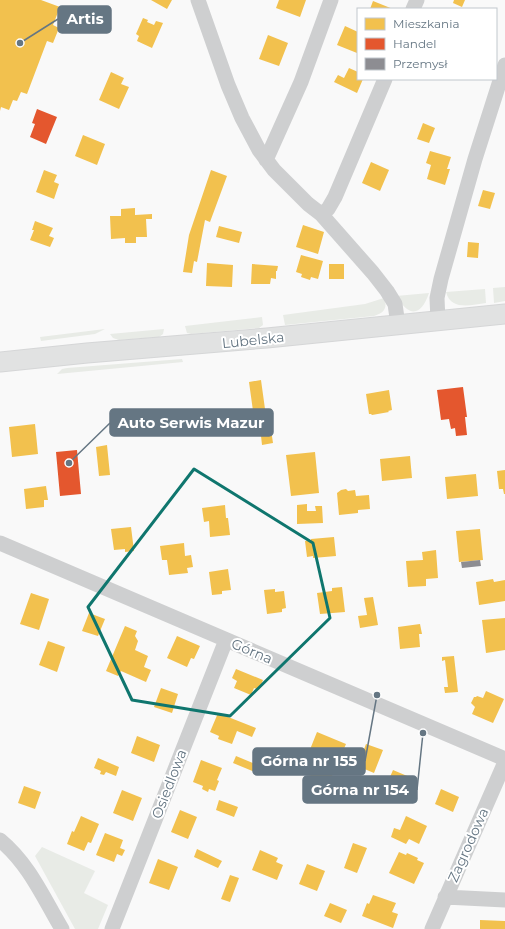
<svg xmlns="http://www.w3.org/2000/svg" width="505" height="929" font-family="Montserrat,sans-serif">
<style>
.green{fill:#e8ebe6}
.homes{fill:#f2c14e}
.shops{fill:#e4572e}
.industry{fill:#8d8d92}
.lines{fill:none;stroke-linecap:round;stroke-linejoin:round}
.major-casing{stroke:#d5d6d7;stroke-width:21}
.minor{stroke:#cecfd0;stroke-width:15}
.major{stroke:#e1e2e2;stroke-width:19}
.marked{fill:none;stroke:#0f766e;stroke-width:3;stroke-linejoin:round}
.labels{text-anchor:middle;stroke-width:4;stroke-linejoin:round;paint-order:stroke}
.street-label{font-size:14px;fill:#657683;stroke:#fff}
.leader{fill:none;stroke:#657683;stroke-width:1.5}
.callout-dot{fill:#657683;stroke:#fff;stroke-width:1.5}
.callout{fill:#657683;stroke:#657683;stroke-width:1.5}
.callout-label{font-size:15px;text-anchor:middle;font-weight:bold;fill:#fff}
</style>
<rect width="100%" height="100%" fill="#f9f9f9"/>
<path class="green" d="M 505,287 L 505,301 L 494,303 L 493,288 Z
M 485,289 L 486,303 C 471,305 451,311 446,292 Z
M 429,293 C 421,317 409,317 396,296 Z
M 384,298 C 388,308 384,313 374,316 L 285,325 L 283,315 L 365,304 Z
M 262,317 L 263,325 L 259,328 L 191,334 L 187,333 L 185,326 Z
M 105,329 L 95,334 L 41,341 L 40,337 Z
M 164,329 L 163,334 L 159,337 L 119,340 L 113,338 L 110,334 Z
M 182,359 L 183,362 L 57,374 L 62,369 L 67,368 Z
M 42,847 L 95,871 L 84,893 L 108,905 L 98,929 L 75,929 L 35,856 Z"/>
<path class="homes" d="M 0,0 L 41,0 L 60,7 L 53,25 L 59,28 L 53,43 L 47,41 L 27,94 L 21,92 L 17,101 L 13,100 L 9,110 L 1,107 L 0,111 Z
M 151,0 L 172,0 L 167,9 Z
M 279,0 L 306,0 L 300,17 L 276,8 Z
M 454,0 L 465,0 L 462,7 L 453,3 Z
M 373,1 L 393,9 L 370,9 Z
M 143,18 L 148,20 L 147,22 L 154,25 L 156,21 L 163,23 L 152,48 L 137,41 L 139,36 L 136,34 Z
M 345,26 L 358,32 L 358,50 L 357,53 L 337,45 Z
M 268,35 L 288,43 L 279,66 L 259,59 Z
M 349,68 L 358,72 L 358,79 L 363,79 L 357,93 L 334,82 L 338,75 L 344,78 Z
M 111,72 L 124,78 L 121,84 L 129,87 L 119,109 L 99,100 Z
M 423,123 L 435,128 L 429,143 L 417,139 Z
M 83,135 L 105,144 L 97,165 L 75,156 Z
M 430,151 L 451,157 L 447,169 L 450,169 L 445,185 L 427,179 L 431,165 L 426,163 Z
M 371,162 L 389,170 L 380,191 L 362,183 Z
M 44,170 L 57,175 L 54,182 L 59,184 L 54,199 L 36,192 Z
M 211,170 L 227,176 L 210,222 L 205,220 L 197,262 L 194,261 L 192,273 L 183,272 L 189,235 Z
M 483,190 L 495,193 L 490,209 L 478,206 Z
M 135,208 L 135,215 L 152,214 L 152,219 L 146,219 L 147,237 L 136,237 L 136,243 L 125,243 L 125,238 L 111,239 L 110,216 L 121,216 L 121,209 Z
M 35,221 L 53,228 L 49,236 L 54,238 L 50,247 L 30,240 L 34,230 L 32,230 Z
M 303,225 L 324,232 L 318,254 L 296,247 Z
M 219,226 L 242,232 L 239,243 L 216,237 Z
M 468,242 L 479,243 L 478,258 L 467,257 Z
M 301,255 L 323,261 L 318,279 L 311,277 L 310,280 L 301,277 L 302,274 L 296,272 Z
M 207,263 L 233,265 L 232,287 L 206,286 Z
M 252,264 L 278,266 L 277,271 L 276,271 L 276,279 L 271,278 L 270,284 L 251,284 Z
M 329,264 L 344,264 L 344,279 L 329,279 Z
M 261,380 L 265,409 L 253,411 L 249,382 Z
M 389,390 L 392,410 L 388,411 L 389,412 L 372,415 L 371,414 L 369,414 L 366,394 Z
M 269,416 L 273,443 L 262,445 L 259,418 Z
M 35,424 L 38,454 L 12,457 L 9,427 Z
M 107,445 L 110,475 L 99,476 L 96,447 Z
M 315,452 L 319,493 L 291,496 L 286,455 Z
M 410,456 L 412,478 L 382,481 L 380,459 Z
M 505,470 L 505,494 L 504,494 L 503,489 L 499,489 L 497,471 Z
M 476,474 L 478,496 L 447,499 L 445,477 Z
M 46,486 L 48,500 L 44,500 L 44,507 L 26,509 L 24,489 Z
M 346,489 L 348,491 L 355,490 L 356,496 L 369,495 L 370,509 L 358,510 L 358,513 L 339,515 L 337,493 L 341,490 Z
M 307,504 L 307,511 L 316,511 L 315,506 L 322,506 L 323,523 L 297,524 L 297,505 Z
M 225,505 L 226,518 L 228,518 L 230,535 L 210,537 L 209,521 L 204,522 L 202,508 Z
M 131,527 L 134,551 L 125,552 L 125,549 L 114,550 L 111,529 Z
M 480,529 L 483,560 L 459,562 L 456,531 Z
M 334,537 L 336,556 L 313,558 L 313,556 L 307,557 L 305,541 L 311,540 L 311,539 Z
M 184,543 L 185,556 L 191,555 L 193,567 L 187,568 L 188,573 L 169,575 L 167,560 L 162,560 L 160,546 Z
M 436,550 L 438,578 L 426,579 L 426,586 L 408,587 L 406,561 L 423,560 L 422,552 Z
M 228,569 L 231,590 L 222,591 L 222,594 L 212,595 L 209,572 Z
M 493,579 L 494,582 L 505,580 L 505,601 L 479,605 L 476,582 Z
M 342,587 L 345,612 L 320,614 L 317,593 L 332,591 L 332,588 Z
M 275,589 L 275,592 L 284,591 L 286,608 L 282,609 L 282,612 L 267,614 L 264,590 Z
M 31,593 L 49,599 L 39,630 L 20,624 Z
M 373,597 L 378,625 L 360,628 L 358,616 L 367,615 L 364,598 Z
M 89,613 L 105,619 L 98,636 L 82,631 Z
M 505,618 L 505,650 L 486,653 L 482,620 Z
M 420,624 L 422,634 L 419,634 L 420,647 L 400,649 L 398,627 Z
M 125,626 L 137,631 L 135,636 L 138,641 L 135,650 L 148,656 L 144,667 L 151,670 L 146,682 L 121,671 L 118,676 L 106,671 Z
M 177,636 L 200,646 L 194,659 L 191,658 L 187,667 L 167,658 Z
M 48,641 L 65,647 L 57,672 L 39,665 Z
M 454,656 L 458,692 L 445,693 L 444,687 L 448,687 L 445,660 L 442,661 L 442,657 Z
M 236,669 L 263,680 L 259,690 L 254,688 L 251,695 L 234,688 L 237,681 L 232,678 Z
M 161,688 L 178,694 L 172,713 L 154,707 Z
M 486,691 L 504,699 L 493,723 L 472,714 L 475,707 L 471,703 L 474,697 L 476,697 L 477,696 L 483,698 Z
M 218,713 L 256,728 L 252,737 L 237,731 L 232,744 L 218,739 L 219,736 L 210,732 Z
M 317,732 L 346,744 L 329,783 L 301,772 Z
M 137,736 L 160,745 L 154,762 L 131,753 Z
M 366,744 L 383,750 L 374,773 L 355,765 L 361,751 L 363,752 Z
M 236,756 L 260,766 L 257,773 L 233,763 Z
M 98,758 L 119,767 L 116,776 L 106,772 L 104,775 L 100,774 L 101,771 L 94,768 Z
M 201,760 L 222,768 L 217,780 L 219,781 L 215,791 L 209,789 L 208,792 L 202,789 L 203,786 L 193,782 Z
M 393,770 L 412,778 L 402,801 L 383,793 Z
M 24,786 L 41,792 L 35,809 L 18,803 Z
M 441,789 L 459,797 L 453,812 L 435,804 Z
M 122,790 L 142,798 L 133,821 L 113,813 Z
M 219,800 L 238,807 L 234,817 L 216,810 Z
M 180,810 L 197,817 L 188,839 L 171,832 Z
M 81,816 L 99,824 L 91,843 L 88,842 L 84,851 L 67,844 L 72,831 L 74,832 Z
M 406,816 L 427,826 L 419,844 L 409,839 L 406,844 L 391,837 L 394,828 L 400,830 Z
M 105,833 L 123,840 L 120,848 L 125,850 L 122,856 L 117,854 L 114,862 L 96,855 Z
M 353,843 L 367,848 L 357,873 L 344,868 Z
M 197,849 L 222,861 L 218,868 L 194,857 Z
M 260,850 L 278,858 L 276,862 L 283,865 L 277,880 L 252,870 Z
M 399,852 L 406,855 L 407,853 L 418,858 L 417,860 L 424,863 L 414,884 L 389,873 Z
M 158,859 L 178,867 L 169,890 L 149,883 Z
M 307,864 L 325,871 L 317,891 L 299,884 Z
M 230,875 L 239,878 L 230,902 L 221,899 Z
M 373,895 L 396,903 L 392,912 L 398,914 L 393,928 L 362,916 L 367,903 L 369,904 Z
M 330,903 L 347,910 L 341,923 L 324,916 Z
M 480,920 L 505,921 L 505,929 L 480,929 Z"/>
<path class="shops" d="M 37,109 L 57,117 L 46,144 L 30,137 L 35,124 L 32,123 Z
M 463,387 L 467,417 L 465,417 L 467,435 L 456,436 L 455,428 L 451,429 L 449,419 L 441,420 L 437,390 Z
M 77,450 L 81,494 L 60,496 L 56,452 Z"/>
<path class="industry" d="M 480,560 L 481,566 L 462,568 L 461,562 Z"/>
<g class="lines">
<defs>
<path id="major" d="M 0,362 L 87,353 L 267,338 L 505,314"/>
</defs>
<use href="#major" class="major-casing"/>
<path class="minor" d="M 198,0 L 228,85 L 242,118 L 259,150 L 274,170 L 308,204 L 321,214 L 373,273 L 387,291 L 395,304 L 398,325
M 413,9 L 417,0
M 266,160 L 301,82 L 331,0
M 321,214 L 328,209 L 335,197 L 385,79
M 438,321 L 437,298 L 441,279 L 475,159 L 505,65
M 0,543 L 505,759
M 0,840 C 29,864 43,897 62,929
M 445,897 L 505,900
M 112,929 L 226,640
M 432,929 L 505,762"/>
<use href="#major" class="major"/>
</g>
<path class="marked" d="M 194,469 L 313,543 L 330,618 L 230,716 L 132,700 L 88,607 Z"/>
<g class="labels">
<g class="street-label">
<text transform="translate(253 340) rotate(-6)" y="5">Lubelska</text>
<text transform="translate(252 651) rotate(23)" y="5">Górna</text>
<text transform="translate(169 784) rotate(-69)" y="5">Osiedlowa</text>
<text transform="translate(468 845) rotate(-66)" y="5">Zagrodowa</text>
</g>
</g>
<path class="leader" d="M20 43L58 19M69 463L110 423M377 695L365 761M423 733L417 790"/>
<g class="callout-dot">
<circle cx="20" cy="43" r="4"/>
<circle cx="69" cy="463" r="4"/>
<circle cx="377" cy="695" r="4"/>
<circle cx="423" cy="733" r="4"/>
</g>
<g class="callout">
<rect x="58" y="6" width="53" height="27" rx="4"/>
<rect x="110" y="409" width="163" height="27" rx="4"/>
<rect x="253" y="748" width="112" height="27" rx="4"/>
<rect x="303" y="776" width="114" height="27" rx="4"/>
</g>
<g class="callout-label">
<text x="85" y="24">Artis</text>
<text x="191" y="428">Auto Serwis Mazur</text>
<text x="309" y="766">Górna nr 155</text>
<text x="360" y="795">Górna nr 154</text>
</g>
<rect x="357" y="8" width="140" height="72" fill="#ffffff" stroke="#c1c8cd"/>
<rect x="365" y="18" width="20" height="12" fill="#f2c14e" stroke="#c1c8cd"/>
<text x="393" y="28" font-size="12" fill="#657683">Mieszkania</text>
<rect x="365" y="38" width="20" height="12" fill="#e4572e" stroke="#c1c8cd"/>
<text x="393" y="48" font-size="12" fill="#657683">Handel</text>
<rect x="365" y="58" width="20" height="12" fill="#8d8d92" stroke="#c1c8cd"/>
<text x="393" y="68" font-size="12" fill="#657683">Przemysł</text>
</svg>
